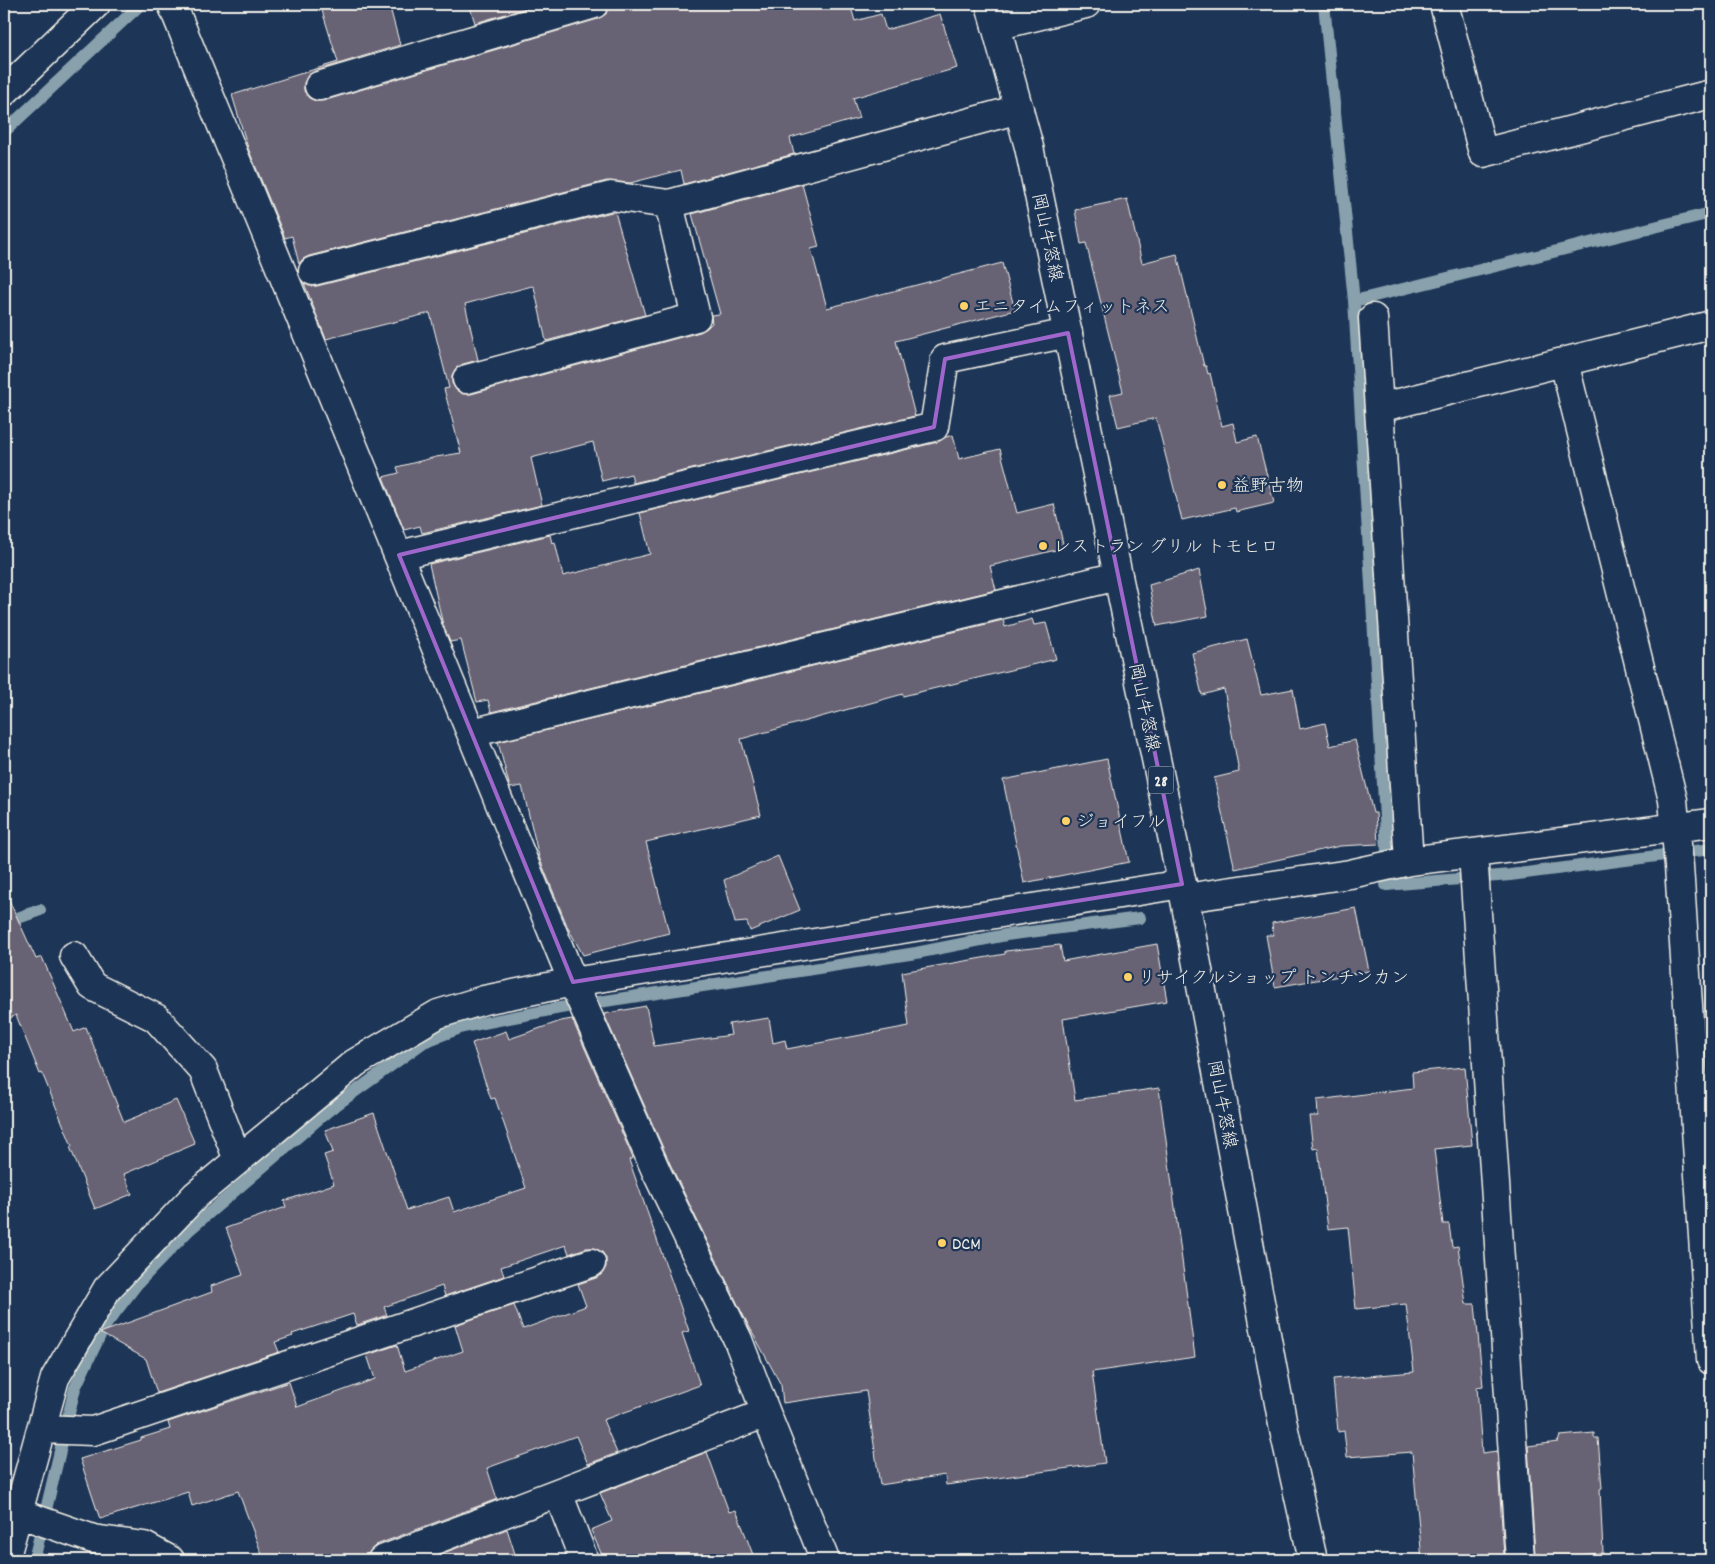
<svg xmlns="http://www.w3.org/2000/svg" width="1715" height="1564" font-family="Dekko,'Klee One',sans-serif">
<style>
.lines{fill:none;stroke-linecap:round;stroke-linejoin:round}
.stream{stroke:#88a1ac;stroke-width:12}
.building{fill:#676274;stroke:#f4f1e8}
.street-casing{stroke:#f4f1e8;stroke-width:31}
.primary-casing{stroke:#f4f1e8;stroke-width:31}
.street{stroke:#1d3557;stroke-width:28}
.primary{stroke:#1d3557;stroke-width:28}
.marked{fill:none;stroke:#9f67cb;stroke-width:4;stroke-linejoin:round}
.poi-dot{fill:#ffd166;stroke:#1d3557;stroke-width:2}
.labels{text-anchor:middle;stroke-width:4.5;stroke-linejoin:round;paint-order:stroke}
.shield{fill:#1d3557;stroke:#b4b9bc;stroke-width:1}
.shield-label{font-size:16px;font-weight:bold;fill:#f4f1e8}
.street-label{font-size:18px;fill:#f4f1e8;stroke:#1d3557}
.poi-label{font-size:18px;fill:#f4f1e8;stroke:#1d3557;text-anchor:start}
</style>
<rect width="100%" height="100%" fill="#1d3557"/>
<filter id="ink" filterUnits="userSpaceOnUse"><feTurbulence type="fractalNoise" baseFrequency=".02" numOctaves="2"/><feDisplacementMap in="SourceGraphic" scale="10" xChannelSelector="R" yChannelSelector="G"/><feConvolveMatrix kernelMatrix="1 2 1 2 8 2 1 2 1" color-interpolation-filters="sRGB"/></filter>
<g filter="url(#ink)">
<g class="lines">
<path class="stream" d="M 1324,4 L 1354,301 L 1389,885
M 4,132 L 141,4
M 1354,301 L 1711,213
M 1386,885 L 1510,875 L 1711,849
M 4,923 L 40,910
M 34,1560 L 75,1388 L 104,1327 L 137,1284 L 188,1231 L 328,1111 L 424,1042 L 463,1027 L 560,1008 L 916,953 L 1006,935 L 1140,918"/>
</g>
<path class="building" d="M 320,4 L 389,4 L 400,45 L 315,71 L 308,75 L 304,83 L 304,91 L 309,98 L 316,101 L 323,101 L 598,19 L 606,14 L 609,4 L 850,4 L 855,21 L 881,14 L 886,30 L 940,14 L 957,68 L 853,98 L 859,118 L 790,138 L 794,154 L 684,184 L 681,170 L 630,183 L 607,181 L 309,256 L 303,259 L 299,264 L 292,236 L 285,238 L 248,148 L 232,95 L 338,62 Z
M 469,4 L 540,4 L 475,23 Z
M 802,184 L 819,247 L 811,249 L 827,308 L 1002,263 L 1015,310 L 896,341 L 915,416 L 633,483 L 631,474 L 602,481 L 593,442 L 531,458 L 542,505 L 422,533 L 420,526 L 404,530 L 383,477 L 399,473 L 397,467 L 436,457 L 461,453 L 444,389 L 449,388 L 430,313 L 326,339 L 304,283 L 309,286 L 317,286 L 612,212 L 615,212 L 645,315 L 546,341 L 534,287 L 532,286 L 465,304 L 478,360 L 463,364 L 456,368 L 452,375 L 452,383 L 456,390 L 463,394 L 471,394 L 700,332 L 707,328 L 712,323 L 711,315 L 720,314 L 692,214 Z
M 1127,199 L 1142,263 L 1177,254 L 1204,366 L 1206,366 L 1208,374 L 1210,373 L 1222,426 L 1233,423 L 1237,442 L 1257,437 L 1274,503 L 1236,512 L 1235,508 L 1182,520 L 1156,418 L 1118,427 L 1110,395 L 1123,392 L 1086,243 L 1081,244 L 1075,210 Z
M 953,435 L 959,459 L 1000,449 L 1017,513 L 1054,504 L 1064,548 L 990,566 L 996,590 L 491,712 L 488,700 L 477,702 L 461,640 L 450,642 L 443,625 L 429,564 L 550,535 L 552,543 L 555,542 L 563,576 L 650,554 L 640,513 L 938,442 L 946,437 Z
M 1199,570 L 1208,616 L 1157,626 L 1149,585 Z
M 1032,619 L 1034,625 L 1046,623 L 1056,659 L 903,696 L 903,694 L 741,739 L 761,815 L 646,842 L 669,933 L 583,955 L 568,928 L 539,857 L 522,786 L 510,788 L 498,742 L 1003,620 L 1005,627 Z
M 1247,639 L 1261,695 L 1293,689 L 1300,729 L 1325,723 L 1330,746 L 1355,740 L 1373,813 L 1376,813 L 1378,844 L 1340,846 L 1235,869 L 1214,778 L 1239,772 L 1224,689 L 1202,695 L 1192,653 Z
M 1107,759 L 1129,862 L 1024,883 L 1003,780 Z
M 778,856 L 800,910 L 750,931 L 747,922 L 735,923 L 724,880 Z
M 4,889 L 36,959 L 42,957 L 74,1032 L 86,1027 L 124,1122 L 176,1100 L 195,1144 L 124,1174 L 132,1194 L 95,1209 L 70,1147 L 72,1146 L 42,1073 L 40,1074 L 16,1015 L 4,1021 Z
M 1356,908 L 1369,971 L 1275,987 L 1266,935 L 1273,935 L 1272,923 Z
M 1157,944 L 1167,1001 L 1063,1019 L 1075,1100 L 1159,1088 L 1195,1357 L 1092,1372 L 1105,1463 L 946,1485 L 945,1475 L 880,1485 L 866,1391 L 783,1403 L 781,1385 L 743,1315 L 671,1166 L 604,1014 L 646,1006 L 654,1046 L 731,1035 L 729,1024 L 769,1018 L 773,1043 L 785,1040 L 787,1049 L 909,1026 L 902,972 L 1005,954 L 1005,951 L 1060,945 L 1063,961 Z
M 572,1019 L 633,1158 L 629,1160 L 689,1331 L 682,1333 L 700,1385 L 603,1420 L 617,1453 L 588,1464 L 576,1436 L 487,1468 L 497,1499 L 376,1545 L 370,1551 L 367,1560 L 264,1560 L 238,1491 L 192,1506 L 188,1492 L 100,1519 L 80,1459 L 141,1440 L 141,1438 L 170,1429 L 168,1422 L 289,1382 L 297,1407 L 375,1379 L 367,1355 L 397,1345 L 405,1371 L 463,1351 L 455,1325 L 514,1305 L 523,1329 L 586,1306 L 578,1284 L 596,1278 L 602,1274 L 606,1267 L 606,1258 L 602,1252 L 594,1248 L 586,1248 L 569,1254 L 566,1245 L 501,1267 L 504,1276 L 445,1296 L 442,1286 L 384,1307 L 387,1315 L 357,1325 L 353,1314 L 292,1334 L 293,1336 L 275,1342 L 279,1352 L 157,1393 L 146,1359 L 100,1333 L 212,1292 L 211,1286 L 243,1275 L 226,1228 L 286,1207 L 284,1201 L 334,1184 L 324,1155 L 333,1152 L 325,1130 L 374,1113 L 407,1210 L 449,1197 L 454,1212 L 526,1188 L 495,1098 L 491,1099 L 472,1043 L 506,1031 L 509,1039 L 561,1021 Z
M 1465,1067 L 1472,1145 L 1434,1149 L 1443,1224 L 1449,1224 L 1452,1247 L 1458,1246 L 1466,1304 L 1475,1304 L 1483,1386 L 1477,1387 L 1482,1453 L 1497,1451 L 1504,1556 L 1459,1559 L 1459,1556 L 1422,1560 L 1412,1452 L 1347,1457 L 1344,1431 L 1338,1432 L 1333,1379 L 1414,1372 L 1406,1304 L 1356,1309 L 1348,1227 L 1328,1229 L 1318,1148 L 1313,1149 L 1309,1116 L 1318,1116 L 1317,1100 L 1413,1088 L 1412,1072 Z
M 1594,1433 L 1594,1438 L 1598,1438 L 1602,1488 L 1600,1489 L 1603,1553 L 1542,1558 L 1542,1554 L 1535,1554 L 1528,1446 L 1558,1442 L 1560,1436 Z
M 707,1452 L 729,1512 L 736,1510 L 755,1560 L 604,1560 L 591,1530 L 612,1521 L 600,1493 Z
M 507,1529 L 517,1560 L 425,1560 Z"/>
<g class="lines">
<defs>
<path id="street" d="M 172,4 L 573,982 L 657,1173 L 738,1340 L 766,1413
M 1444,4 L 1483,153 L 1711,94
M 996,26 L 1086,4
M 319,86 L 594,4
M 4,92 L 96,4
M 313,271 L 611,196 L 669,204 L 1019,109
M 1373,318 L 1409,861
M 1564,362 L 1673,800 L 1679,866 L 1711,1360
M 467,379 L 696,317 L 669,204
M 1379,408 L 1711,325
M 399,555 L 934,427 L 945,359 L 1068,333
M 471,733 L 1118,576
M 1473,853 L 1520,1560
M 1185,898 L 1350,874 L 1409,861 L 1711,823
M 74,956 L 92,986 L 156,1018 L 203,1070 L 238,1160
M 41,1429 L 93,1431 L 591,1263
M 558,1493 L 584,1560
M 18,1513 L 93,1539 L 144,1546 L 170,1560
M 5,1560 L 55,1378 L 107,1289 L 196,1195 L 355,1063 L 438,1014 L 484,1000 L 573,982 L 1182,884
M 382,1560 L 766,1413 L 825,1560"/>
<path id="primary" d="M 990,4 L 1029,147 L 1182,884 L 1284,1430 L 1313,1560"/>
</defs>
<use href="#street" class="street-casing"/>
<use href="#primary" class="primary-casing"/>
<use href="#street" class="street"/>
<use href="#primary" class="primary"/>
</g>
</g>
<path class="marked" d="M 1068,333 L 1182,884 L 573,982 L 399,555 L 934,427 L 945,359 Z"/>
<g class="poi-dot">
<circle cx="964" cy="306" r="5"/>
<circle cx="1222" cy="485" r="5"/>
<circle cx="1043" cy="546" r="5"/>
<circle cx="1066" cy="821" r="5"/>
<circle cx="1128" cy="977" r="5"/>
<circle cx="942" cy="1243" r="5"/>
</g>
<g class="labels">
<rect class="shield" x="1148.5" y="766.5" width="25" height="27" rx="4"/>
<g class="shield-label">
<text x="1161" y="786">28</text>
</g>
<g class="street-label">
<text transform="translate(1048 237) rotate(78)" y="6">岡山牛窓線</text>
<text transform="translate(1145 707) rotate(78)" y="6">岡山牛窓線</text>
<text transform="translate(1223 1104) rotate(79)" y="6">岡山牛窓線</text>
</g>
<g class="poi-label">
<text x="974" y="312">エニタイムフィットネス</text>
<text x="1232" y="491">益野古物</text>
<text x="1053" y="552">レストラン グリル トモヒロ</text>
<text x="1076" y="827">ジョイフル</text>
<text x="1138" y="983">リサイクルショップ トンチンカン</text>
<text x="952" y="1249">DCM</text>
</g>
</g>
<rect width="1715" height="1564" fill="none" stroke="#1d3557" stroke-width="20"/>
<rect x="10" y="10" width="1695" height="1544" fill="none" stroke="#f4f1e8" stroke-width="2" filter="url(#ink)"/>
</svg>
